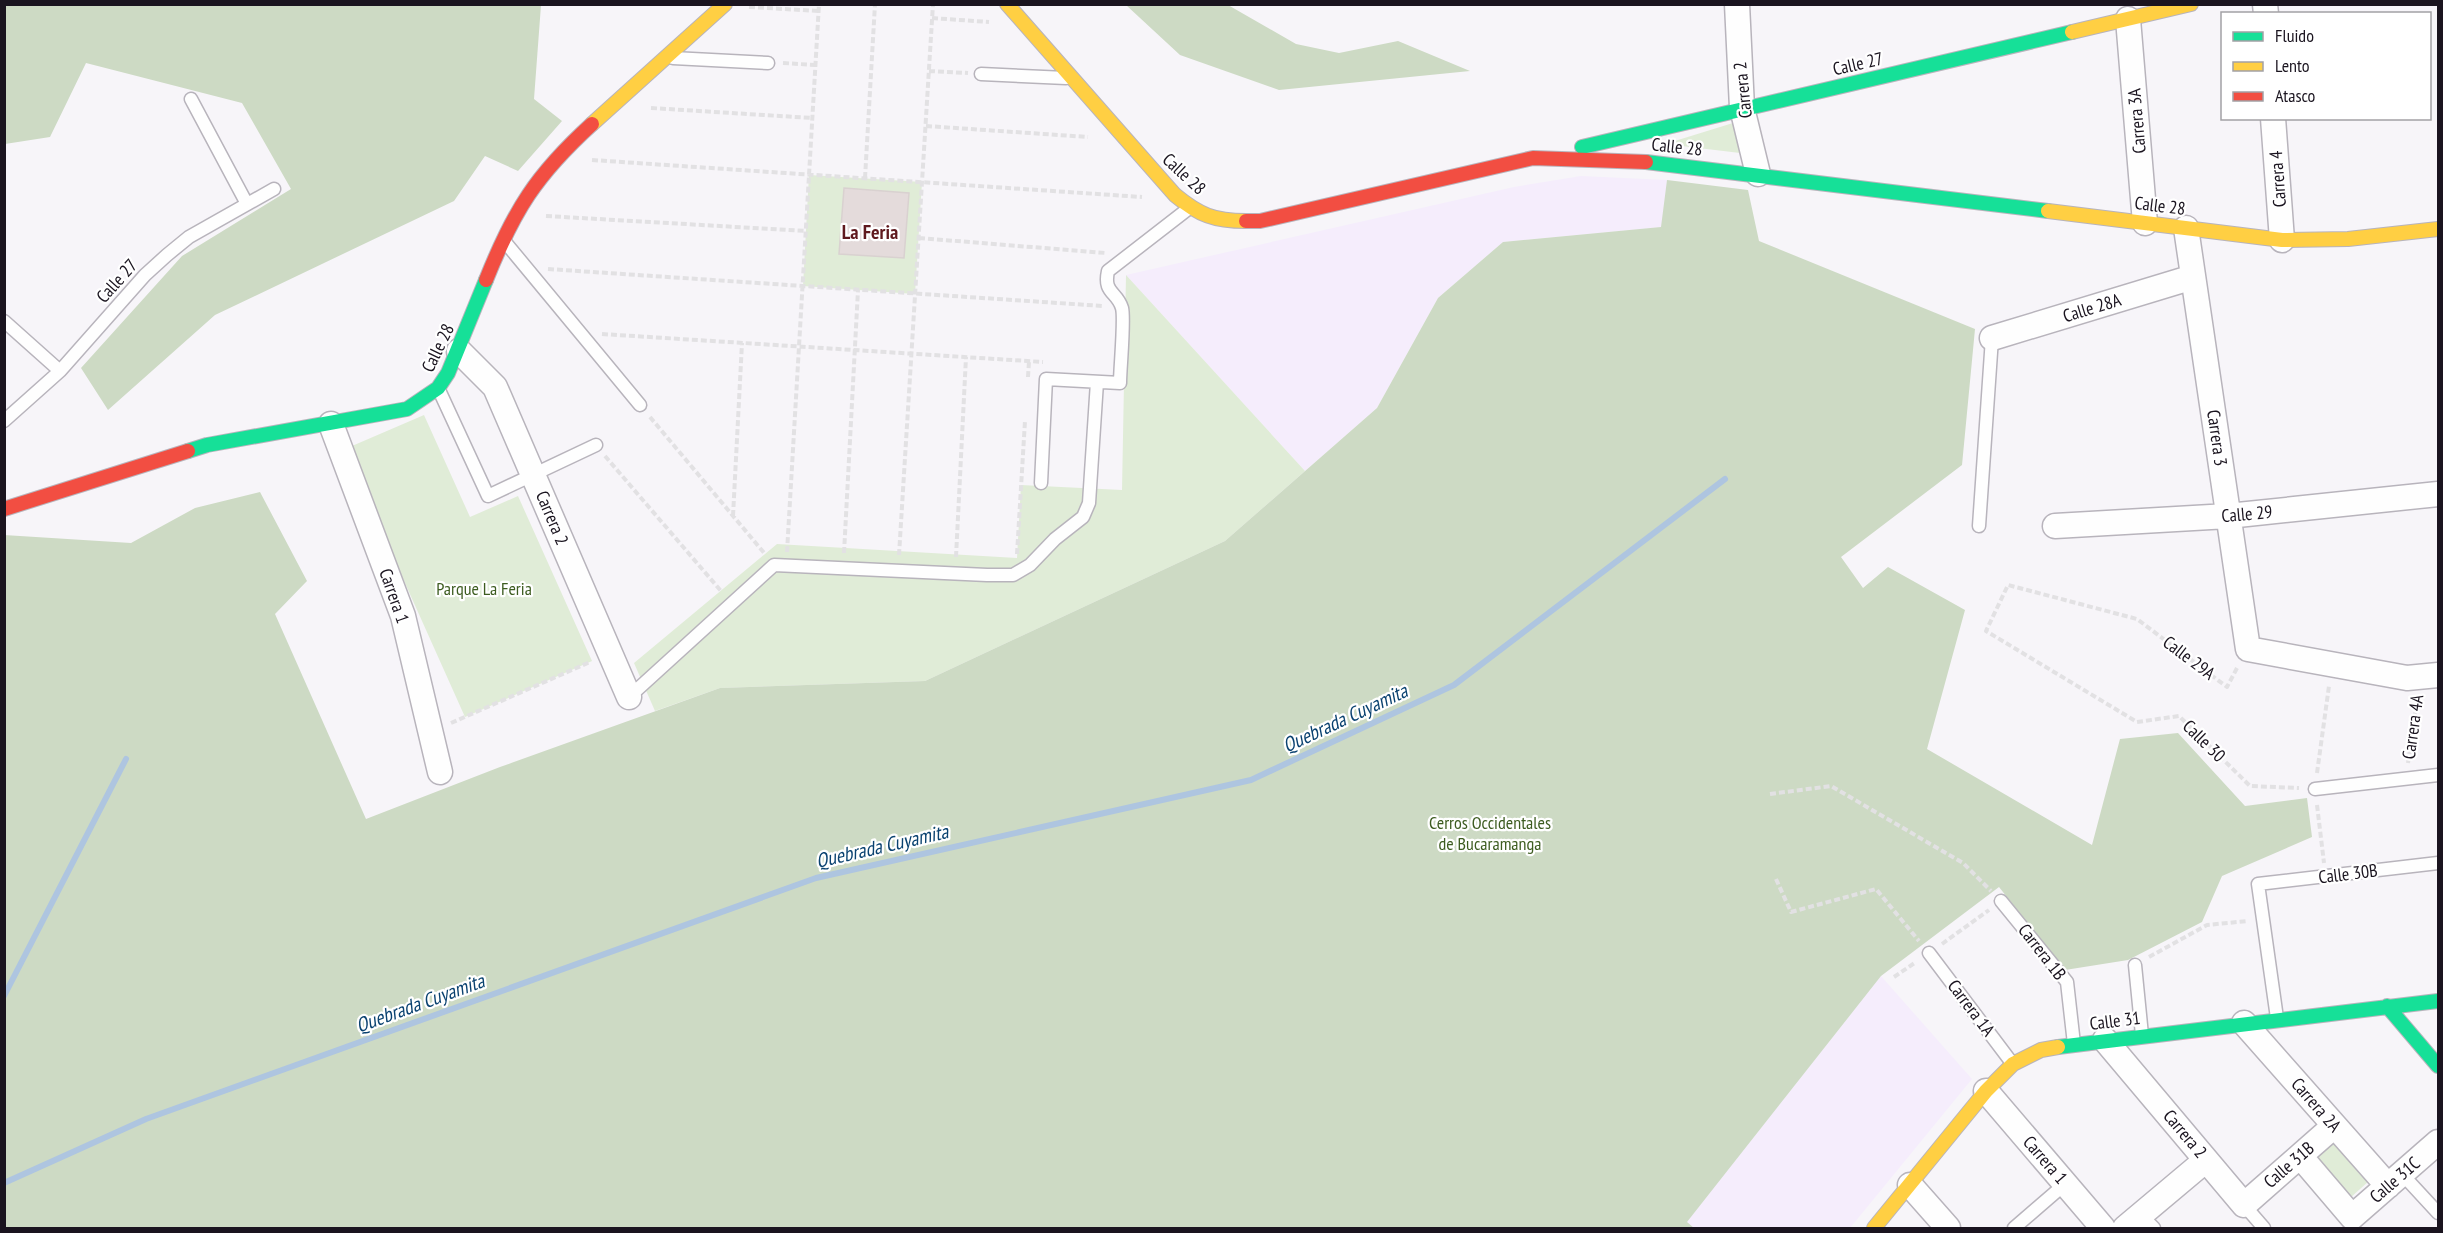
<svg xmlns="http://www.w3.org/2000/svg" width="2443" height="1233" font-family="'PT Sans Narrow',sans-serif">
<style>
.built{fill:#f5edfc}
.green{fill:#e0ecd7}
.forest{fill:#cddac4}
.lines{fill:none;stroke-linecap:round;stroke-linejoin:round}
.stream{stroke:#aec5e0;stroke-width:6}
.building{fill:#e4dbdb;stroke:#d9d1d0;stroke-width:1.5}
.lane-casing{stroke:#b8b4bc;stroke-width:15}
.street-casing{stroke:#b8b4bc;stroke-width:27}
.fast-casing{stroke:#b8b4bc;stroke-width:16}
.slow-casing{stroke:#b8b4bc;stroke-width:16}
.jam-casing{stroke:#b8b4bc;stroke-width:16}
.path{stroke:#e2e1e3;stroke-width:4;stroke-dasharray:6 3;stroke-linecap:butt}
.lane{stroke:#fefefe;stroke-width:12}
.street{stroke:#fefefe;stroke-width:24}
.fast{stroke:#16e098;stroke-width:14}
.slow{stroke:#ffcf43;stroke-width:14}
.jam{stroke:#f24e42;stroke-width:14}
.labels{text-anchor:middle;stroke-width:4.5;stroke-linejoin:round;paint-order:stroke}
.street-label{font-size:18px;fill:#1a141f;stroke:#fff}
.park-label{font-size:18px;fill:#3d5c20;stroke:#fff}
.neighbourhood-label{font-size:20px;font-weight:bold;fill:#5f191e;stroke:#fff}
.water-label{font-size:20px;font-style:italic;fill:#0a4270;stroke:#fff}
</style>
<rect width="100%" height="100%" fill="#f7f5f9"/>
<path class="built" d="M 1581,176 L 1667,180 L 1662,227 L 1503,242 L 1438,298 L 1377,408 L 1305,471 L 1126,275 L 1514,187 Z
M 1881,976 L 1972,1079 L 1850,1228 L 1694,1228 L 1686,1223 Z"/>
<path class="green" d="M 1733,123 L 1740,153 L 1665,144 Z
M 809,175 L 922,182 L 915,294 L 803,286 Z
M 1126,275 L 1305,471 L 1225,541 L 925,681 L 720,688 L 655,711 L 634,663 L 777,544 L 1017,558 L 1021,485 L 1122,490 Z
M 424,415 L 470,517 L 518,496 L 592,661 L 465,717 L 345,449 Z
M 2333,1139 L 2369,1181 L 2350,1198 L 2313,1156 Z"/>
<path class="forest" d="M 5,4 L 541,5 L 534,99 L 562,121 L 518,171 L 485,156 L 454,201 L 215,315 L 108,410 L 81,368 L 182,256 L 291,189 L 242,103 L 86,63 L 50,137 L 5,144 Z
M 1126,5 L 1228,5 L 1296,44 L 1339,53 L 1398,41 L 1470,71 L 1279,90 L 1180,55 Z
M 1667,180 L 1748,190 L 1759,241 L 1975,329 L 1962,465 L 1841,557 L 1863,588 L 1888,567 L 1965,610 L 1927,749 L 2092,845 L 2120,739 L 2178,733 L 2245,806 L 2307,798 L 2312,837 L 2222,876 L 2202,922 L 2128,960 L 2065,970 L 1999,887 L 1881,976 L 1687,1222 L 1694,1228 L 5,1228 L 4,535 L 131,543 L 195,508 L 260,492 L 307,581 L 275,614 L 366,819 L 500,767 L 720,688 L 925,681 L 1225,541 L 1377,408 L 1438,298 L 1503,242 L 1661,227 Z"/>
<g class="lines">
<path class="stream" d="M 4,996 L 126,759
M 4,1183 L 146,1119 L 816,878 L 1251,780 L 1454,685 L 1725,479"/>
</g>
<path class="building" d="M 844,188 L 909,193 L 904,258 L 839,254 Z"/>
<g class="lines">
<defs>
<path id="lane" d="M 673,58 L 768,63
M 981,74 L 1066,78
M 191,99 L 247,204
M 505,242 L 640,405
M 4,321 L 60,371
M 439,390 L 488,496 L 596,445
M 4,421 L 60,371 L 145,275 L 167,255 L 189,237 L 274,189
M 1041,483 L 1046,379 L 1120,383 C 1120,368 1125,319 1122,308 C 1117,291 1103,294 1108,271 L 1188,209
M 1979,526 L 1992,338
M 629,697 L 774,565 L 987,575 L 1013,575 L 1030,565 L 1055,539 L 1083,517 L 1089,503 L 1097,382
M 2315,789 L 2438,775
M 2001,901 L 2067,982 L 2074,1044
M 1929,953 L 2012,1063
M 2135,965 L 2142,1035
M 2277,1018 L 2258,884 L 2438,863
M 2402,1174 L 2438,1213
M 2244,1205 L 2264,1228
M 2141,1215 L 2154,1228
M 2014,1228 L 2065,1184"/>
<path id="street" d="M 1737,4 L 1742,108 L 1758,174
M 2265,4 L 2266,14
M 2128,19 L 2145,223
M 2273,118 L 2282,240
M 2186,228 L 2248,649 L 2407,678 L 2438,675
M 1992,338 L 2193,277
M 459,351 L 495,387 L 629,697
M 331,424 L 403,616 L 440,772
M 2055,526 L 2228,516 L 2438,494
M 2244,1023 L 2388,1186
M 2105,1040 L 2244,1205 L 2334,1126
M 1986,1091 L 2103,1228
M 2300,1156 L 2352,1217 L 2438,1142
M 1910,1185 L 1948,1228
M 2125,1228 L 2206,1160"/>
<path id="fast" d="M 1582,147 L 2072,32
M 1646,162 L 2048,211
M 188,451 L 207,445 L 407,409 L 438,388 L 448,373 L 486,280
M 2387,1006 L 2438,1066
M 2058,1047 L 2438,1001"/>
<path id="slow" d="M 1007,4 L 1175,195 C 1199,215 1214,221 1246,221
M 2072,32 L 2191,4
M 592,124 L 725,4
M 2048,211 L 2282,240 L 2348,239 L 2438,229
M 1874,1228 L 1986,1091 L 2013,1064 L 2041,1050 L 2058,1047"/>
<path id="jam" d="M 1246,221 L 1260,221 L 1533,158 L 1646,162
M 486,280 C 514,210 536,175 592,124
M 4,509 L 188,451"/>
</defs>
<use href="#lane" class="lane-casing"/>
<use href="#street" class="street-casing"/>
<use href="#fast" class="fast-casing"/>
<use href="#slow" class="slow-casing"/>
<use href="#jam" class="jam-casing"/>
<path class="path" d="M 749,7 L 819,11
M 932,18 L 989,22
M 783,63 L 815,65
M 929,71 L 968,73
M 651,108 L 812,118
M 926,126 L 1088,137
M 592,160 L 1142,197
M 865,178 L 875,4
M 546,216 L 806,231
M 919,238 L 1106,253
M 548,269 L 1103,306
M 602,334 L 1043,362
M 1028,377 L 1029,361
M 650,417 L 765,554
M 605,456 L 721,591
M 733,516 L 742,343
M 787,552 L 819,4
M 844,553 L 858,290
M 1017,554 L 1025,421
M 899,555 L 933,4
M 956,557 L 966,357
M 2237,668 L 2227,687 L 2137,619 L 2008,585 L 1986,631 L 2137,722 L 2179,716 L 2250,786 L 2299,788
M 451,723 L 590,662
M 2408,763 L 2417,699
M 2317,773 L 2329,686
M 1770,794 L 1831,786 L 1963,863 L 1991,891
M 2317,805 L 2324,863
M 1776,879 L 1791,912 L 1876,889 L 1919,941
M 1942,944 L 1989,910
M 2149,957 L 2207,925 L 2247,921
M 1894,977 L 1916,962"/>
<use href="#lane" class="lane"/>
<use href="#street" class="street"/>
<use href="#fast" class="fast"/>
<use href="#slow" class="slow"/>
<use href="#jam" class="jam"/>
</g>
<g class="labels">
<g class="street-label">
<text transform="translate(1858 64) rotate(-13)" y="6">Calle 27</text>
<text transform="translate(1743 90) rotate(-96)" y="6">Carrera 2</text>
<text transform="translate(2137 121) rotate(-95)" y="6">Carrera 3A</text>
<text transform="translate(1677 147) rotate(6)" y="6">Calle 28</text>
<text transform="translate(1184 174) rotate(43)" y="6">Calle 28</text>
<text transform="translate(2278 179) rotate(-94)" y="6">Carrera 4</text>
<text transform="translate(2160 206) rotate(7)" y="6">Calle 28</text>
<text transform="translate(117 281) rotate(-48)" y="6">Calle 27</text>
<text transform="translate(2092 308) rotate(-17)" y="6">Calle 28A</text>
<text transform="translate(438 348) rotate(-64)" y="6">Calle 28</text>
<text transform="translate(2217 438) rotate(82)" y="6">Carrera 3</text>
<text transform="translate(2247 514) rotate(-5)" y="6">Calle 29</text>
<text transform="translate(552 518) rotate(67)" y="6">Carrera 2</text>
<text transform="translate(394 596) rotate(71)" y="6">Carrera 1</text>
<text transform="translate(2189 658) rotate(37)" y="6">Calle 29A</text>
<text transform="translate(2413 727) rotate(-82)" y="6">Carrera 4A</text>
<text transform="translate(2204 741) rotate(44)" y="6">Calle 30</text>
<text transform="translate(2348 874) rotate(-7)" y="6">Calle 30B</text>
<text transform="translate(2042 952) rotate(52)" y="6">Carrera 1B</text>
<text transform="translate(1971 1008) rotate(53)" y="6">Carrera 1A</text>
<text transform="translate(2115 1021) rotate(-7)" y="6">Calle 31</text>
<text transform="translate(2316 1105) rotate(49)" y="6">Carrera 2A</text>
<text transform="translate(2185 1134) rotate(50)" y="6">Carrera 2</text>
<text transform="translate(2045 1160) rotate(49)" y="6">Carrera 1</text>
<text transform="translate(2289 1165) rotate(-41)" y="6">Calle 31B</text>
<text transform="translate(2395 1180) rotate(-41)" y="6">Calle 31C</text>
</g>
<g class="park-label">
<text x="484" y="595">Parque La Feria</text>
<text x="1490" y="829">Cerros Occidentales<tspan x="1490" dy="21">de Bucaramanga</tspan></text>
</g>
<g class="neighbourhood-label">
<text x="870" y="239">La Feria</text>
</g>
<g class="water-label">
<text transform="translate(1345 718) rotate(-25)" y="7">Quebrada Cuyamita</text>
<text transform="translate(882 846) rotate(-13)" y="7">Quebrada Cuyamita</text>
<text transform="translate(420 1003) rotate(-20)" y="7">Quebrada Cuyamita</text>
</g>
</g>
<rect width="2443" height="1233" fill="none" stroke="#1a141f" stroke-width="12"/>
<rect x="2221" y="12" width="210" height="108" fill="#ffffff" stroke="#a3a1a5" stroke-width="1.5"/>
<rect x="2233" y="32" width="30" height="9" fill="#16e098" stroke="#a3a1a5" stroke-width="1.5"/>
<text x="2275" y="42" font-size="18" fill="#1a141f">Fluido</text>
<rect x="2233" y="62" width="30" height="9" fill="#ffcf43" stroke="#a3a1a5" stroke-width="1.5"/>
<text x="2275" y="72" font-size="18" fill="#1a141f">Lento</text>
<rect x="2233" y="92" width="30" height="9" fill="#f24e42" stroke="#a3a1a5" stroke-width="1.5"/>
<text x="2275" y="102" font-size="18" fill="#1a141f">Atasco</text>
</svg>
